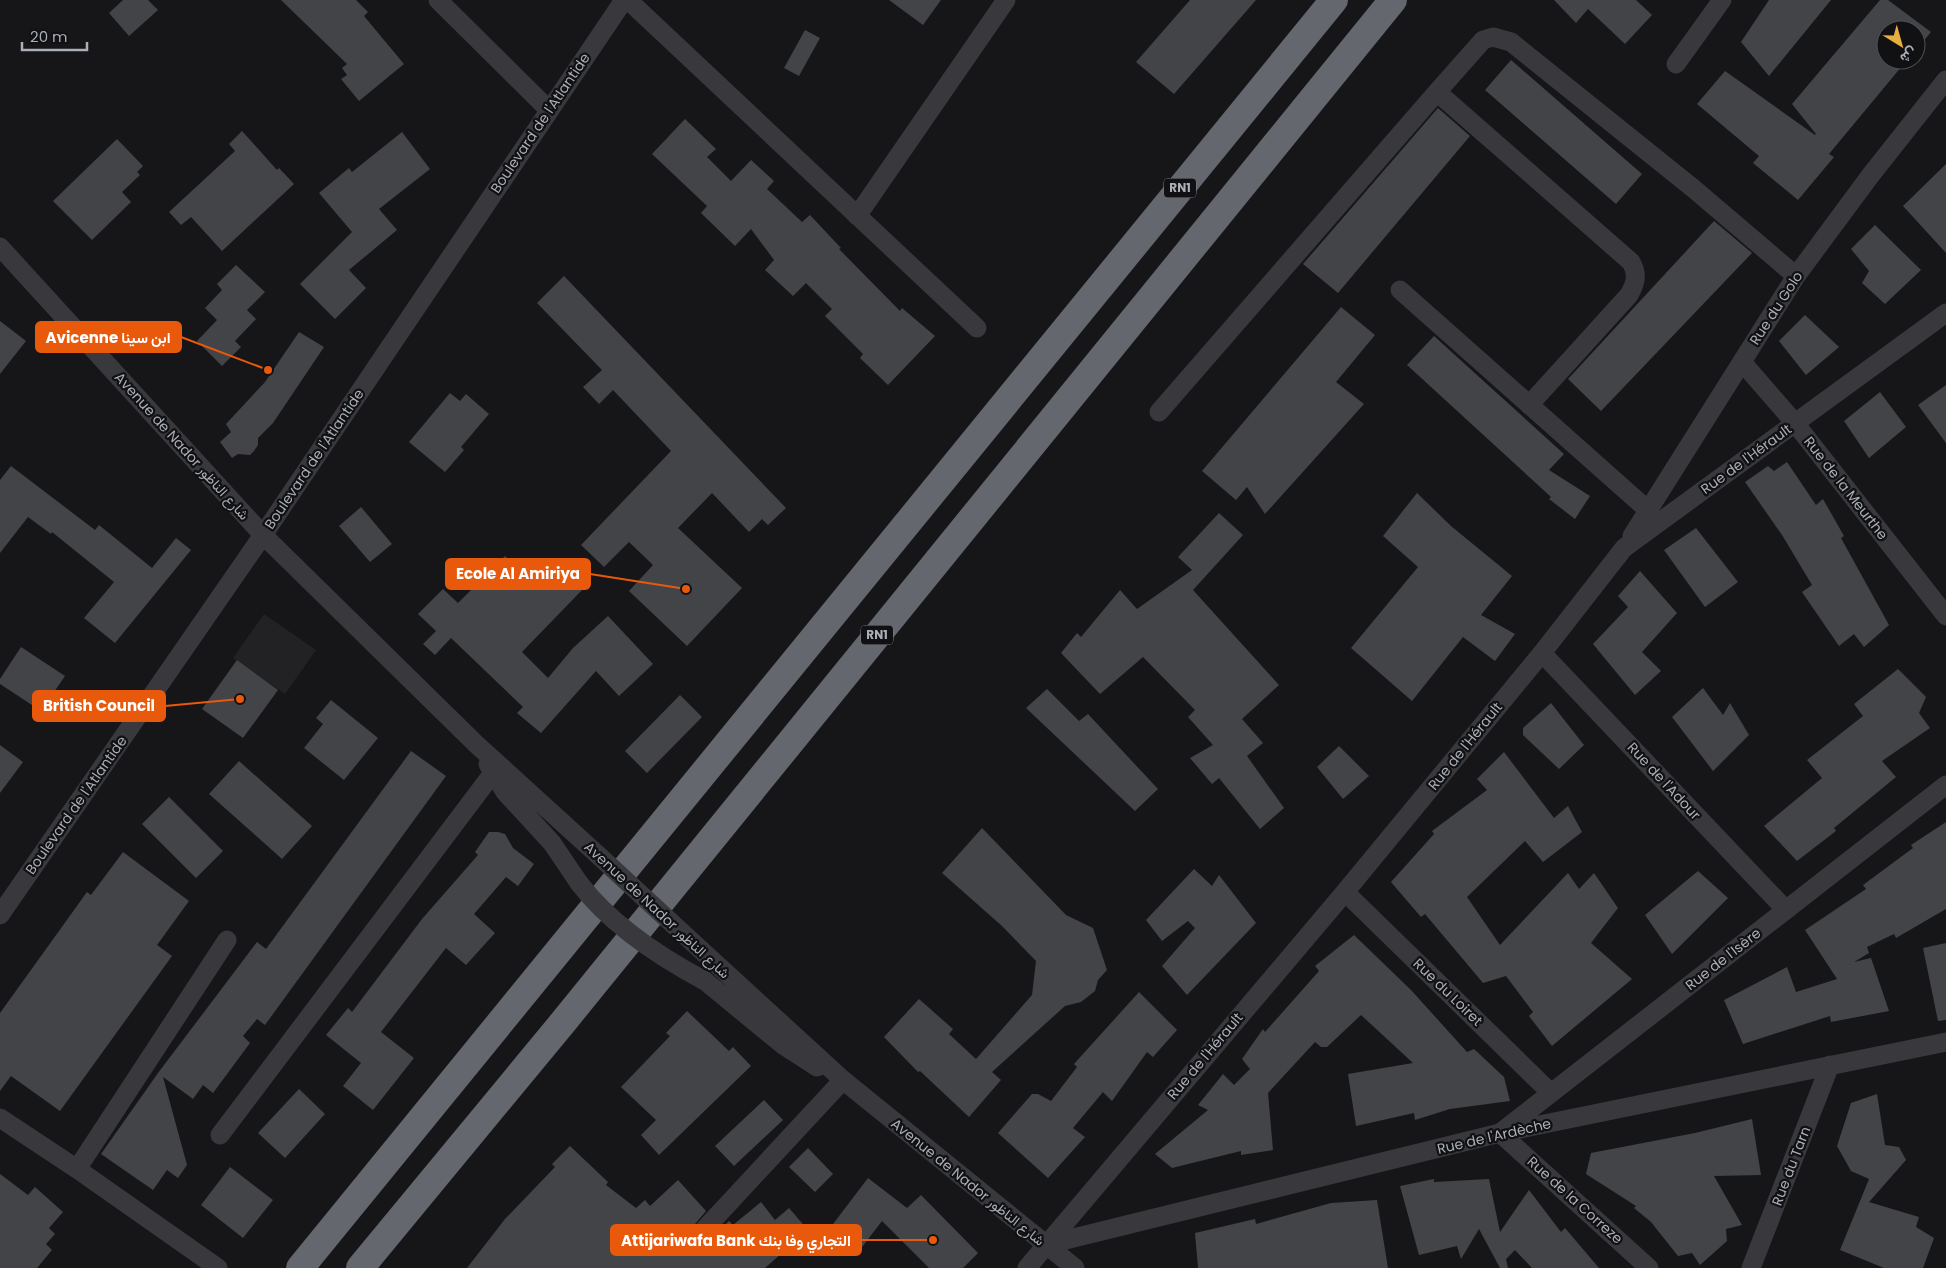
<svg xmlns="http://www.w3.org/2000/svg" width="1946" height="1268" font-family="Poppins,Vazirmatn,sans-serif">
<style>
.built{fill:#222225}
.building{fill:#434448}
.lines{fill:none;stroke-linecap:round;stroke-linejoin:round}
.street{stroke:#38383d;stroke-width:19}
.highway{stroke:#64676e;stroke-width:28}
.street-bridge{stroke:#38383d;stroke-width:19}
.labels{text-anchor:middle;stroke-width:4.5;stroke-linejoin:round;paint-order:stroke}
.shield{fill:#111113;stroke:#7b7f86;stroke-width:1}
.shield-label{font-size:12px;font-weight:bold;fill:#a9aeb7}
.street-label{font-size:14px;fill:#a9aeb7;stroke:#111113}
.leader{fill:none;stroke:#e8590c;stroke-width:2}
.callout-dot{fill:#e8590c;stroke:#111113;stroke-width:2}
.callout{fill:#e8590c;stroke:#e8590c;stroke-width:2}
.callout-label{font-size:15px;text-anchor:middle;font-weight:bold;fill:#fff}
</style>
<rect width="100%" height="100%" fill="#161618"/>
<path class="built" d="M 264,614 L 316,650 L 285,694 L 233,658 Z"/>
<path class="building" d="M 123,0 L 148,0 L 158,10 L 129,36 L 109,13 Z
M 281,0 L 356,0 L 368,12 L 364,16 L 404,64 L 359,101 L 341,79 L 347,75 L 342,68 L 347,64 Z
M 889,0 L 941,0 L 923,25 Z
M 1190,0 L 1256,0 L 1174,94 L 1136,62 Z
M 1554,0 L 1636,0 L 1652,15 L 1625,44 L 1588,9 L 1576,23 Z
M 1769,0 L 1831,0 L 1769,76 L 1741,42 Z
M 1880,0 L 1888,0 L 1931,32 L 1916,50 L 1916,30 L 1886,30 L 1886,60 L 1907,60 L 1829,154 L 1834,157 L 1798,200 L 1753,163 L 1759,156 L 1697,104 L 1725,71 L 1815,135 L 1816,134 L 1792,104 Z
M 805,30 L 820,38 L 799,76 L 784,68 Z
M 1511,60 L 1642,174 L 1616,204 L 1485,90 Z
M 1438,108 L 1470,136 L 1338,293 L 1303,264 Z
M 685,119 L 716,149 L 707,157 L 731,181 L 751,160 L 774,181 L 767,189 L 802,222 L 810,215 L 841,248 L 839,249 L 900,311 L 902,308 L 935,336 L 888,385 L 860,358 L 863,354 L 825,316 L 832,309 L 806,283 L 793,296 L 765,270 L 774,260 L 751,229 L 735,246 L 701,213 L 707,206 L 652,154 Z
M 242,131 L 277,170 L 279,168 L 294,184 L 222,251 L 191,217 L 181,225 L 169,212 L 235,151 L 229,144 Z
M 402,132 L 430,169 L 379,209 L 397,230 L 349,270 L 366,288 L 335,319 L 300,284 L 352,232 L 319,193 L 349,168 L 352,172 Z
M 117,139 L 143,166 L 137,172 L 140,175 L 122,192 L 131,202 L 92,240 L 53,201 Z
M 1946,164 L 1946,253 L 1903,206 Z
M 1714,221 L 1752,253 L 1601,411 L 1568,379 Z
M 1875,225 L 1921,270 L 1885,304 L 1862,283 L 1869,271 L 1851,249 Z
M 236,265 L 265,292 L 247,310 L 256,319 L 235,341 L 241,347 L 222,366 L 197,341 L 217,320 L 205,308 L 222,290 L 217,284 Z
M 564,276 L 786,508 L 768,525 L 762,519 L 749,532 L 712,493 L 678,528 L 742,588 L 687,646 L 629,591 L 653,565 L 629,542 L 604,567 L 581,545 L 671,451 L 613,390 L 599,404 L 583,387 L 602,370 L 537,303 Z
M 1341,307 L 1375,335 L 1336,382 L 1364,404 L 1265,514 L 1247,487 L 1236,500 L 1202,471 Z
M 1805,315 L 1839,347 L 1806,375 L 1779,341 Z
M 0,321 L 26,341 L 0,374 Z
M 299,332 L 324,347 L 273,423 L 258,438 L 258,445 L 254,451 L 250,455 L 238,454 L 232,458 L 220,442 L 231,432 L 226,424 L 265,382 Z
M 1434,336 L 1564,454 L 1549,470 L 1590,496 L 1575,519 L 1549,499 L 1551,497 L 1407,365 Z
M 1946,385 L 1946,443 L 1918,405 Z
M 1880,392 L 1906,427 L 1869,458 L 1844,421 Z
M 450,393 L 460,401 L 466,394 L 489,414 L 461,447 L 464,450 L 445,472 L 409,442 Z
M 1787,462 L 1816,505 L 1823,499 L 1844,536 L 1841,538 L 1889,625 L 1864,647 L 1854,634 L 1839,646 L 1802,592 L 1812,585 L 1782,535 L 1745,482 L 1768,466 L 1774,471 Z
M 11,466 L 95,530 L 99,525 L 152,568 L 176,538 L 191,550 L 115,643 L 84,618 L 114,582 L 52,532 L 51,534 L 28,517 L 0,553 L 0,480 Z
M 1417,493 L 1451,526 L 1512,576 L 1481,615 L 1515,634 L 1495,661 L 1463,637 L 1412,701 L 1351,648 L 1418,567 L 1383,536 Z
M 361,507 L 392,544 L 370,562 L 339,526 Z
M 1219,513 L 1243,535 L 1193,590 L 1279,685 L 1242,719 L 1263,743 L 1247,756 L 1284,808 L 1260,829 L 1219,778 L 1212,784 L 1190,758 L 1213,745 L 1188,717 L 1195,710 L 1143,657 L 1100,694 L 1061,653 L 1077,633 L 1081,637 L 1120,590 L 1137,609 L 1192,570 L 1178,557 Z
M 1696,528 L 1738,582 L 1705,607 L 1664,550 Z
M 505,556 L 540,587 L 561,565 L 583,589 L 522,652 L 548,678 L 573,648 L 608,616 L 653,664 L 619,696 L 596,671 L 541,733 L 517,713 L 523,707 L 451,638 L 435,655 L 423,644 L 436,631 L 418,614 L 443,589 L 458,603 Z
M 1640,571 L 1677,613 L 1642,652 L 1661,671 L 1635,695 L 1593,644 L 1628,607 L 1618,596 Z
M 21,647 L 65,676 L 41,711 L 0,684 L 0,679 Z
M 237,660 L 278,690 L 243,738 L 202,709 Z
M 1898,669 L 1926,697 L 1919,713 L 1930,728 L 1882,761 L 1896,777 L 1834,828 L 1836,831 L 1797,861 L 1764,826 L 1822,778 L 1807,760 L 1863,716 L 1854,704 Z
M 1703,688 L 1723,715 L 1730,703 L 1749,735 L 1713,771 L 1672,717 Z
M 1047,689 L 1079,721 L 1088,714 L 1158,789 L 1135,811 L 1026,708 Z
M 680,695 L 702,717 L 647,773 L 625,751 Z
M 331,700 L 378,738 L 344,780 L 304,748 L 323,724 L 316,718 Z
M 1551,703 L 1584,745 L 1559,769 L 1523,735 L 1523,728 Z
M 0,745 L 23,762 L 0,793 Z
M 1339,746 L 1369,776 L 1343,799 L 1317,767 Z
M 411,751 L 446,776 L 265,1025 L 257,1019 L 243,1036 L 250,1043 L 213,1093 L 203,1085 L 193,1099 L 163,1077 L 187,1165 L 178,1178 L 167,1170 L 153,1190 L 101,1154 L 158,1073 L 257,942 L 266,949 Z
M 1504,752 L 1554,818 L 1568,806 L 1582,832 L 1543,862 L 1525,841 L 1467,897 L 1500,945 L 1568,873 L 1579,889 L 1594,873 L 1618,908 L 1591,943 L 1632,979 L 1552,1046 L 1529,1016 L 1533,1012 L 1506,976 L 1483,983 L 1425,914 L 1421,917 L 1391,882 L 1434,834 L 1432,831 L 1487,790 L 1477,779 Z
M 239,761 L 312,826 L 282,859 L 209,794 Z
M 169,797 L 223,851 L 196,878 L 142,824 Z
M 1946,822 L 1946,909 L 1896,938 L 1894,934 L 1867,947 L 1869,953 L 1854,962 L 1871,958 L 1889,1011 L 1831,1022 L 1830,1016 L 1743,1044 L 1724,1000 L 1787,967 L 1796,992 L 1837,979 L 1805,930 L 1866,889 L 1863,885 L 1913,848 L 1911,845 Z
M 982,828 L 1066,915 L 1093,928 L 1107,970 L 1098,980 L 1095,991 L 1081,1002 L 1065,1006 L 992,1072 L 1001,1080 L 969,1117 L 920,1071 L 918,1072 L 884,1037 L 919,999 L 953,1029 L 949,1034 L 976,1059 L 1032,995 L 1036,961 L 1002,926 L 942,873 Z
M 489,832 L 498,832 L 505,834 L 513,848 L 534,864 L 518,886 L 506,877 L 474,914 L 495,933 L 466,965 L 446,948 L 381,1032 L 414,1058 L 373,1110 L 343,1086 L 361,1063 L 326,1035 L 348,1008 L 352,1012 L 422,919 L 478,855 L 475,852 Z
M 123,852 L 189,901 L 157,945 L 172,956 L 60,1111 L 11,1076 L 0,1091 L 0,1013 L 87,892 L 91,895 Z
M 1194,869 L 1212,886 L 1219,875 L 1256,923 L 1187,995 L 1162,966 L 1195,928 L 1188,921 L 1162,941 L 1146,920 Z
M 1698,871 L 1728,898 L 1672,954 L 1645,915 Z
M 1354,935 L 1411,990 L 1467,1052 L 1474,1049 L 1504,1077 L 1510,1101 L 1450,1109 L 1415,1120 L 1414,1113 L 1356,1126 L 1348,1074 L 1413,1063 L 1361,1015 L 1327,1047 L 1321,1047 L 1315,1042 L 1268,1093 L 1273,1150 L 1241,1155 L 1241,1151 L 1172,1168 L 1155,1154 L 1208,1110 L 1198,1105 L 1223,1074 L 1234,1085 L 1250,1069 L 1242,1059 L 1263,1029 L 1265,1032 L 1319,971 L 1315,966 Z
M 1946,943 L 1946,1020 L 1938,1021 L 1923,948 Z
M 1139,992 L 1177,1030 L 1153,1057 L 1147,1052 L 1112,1101 L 1103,1092 L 1073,1128 L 1085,1137 L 1048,1178 L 998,1133 L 1032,1094 L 1038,1094 L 1051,1101 L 1077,1067 L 1074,1064 Z
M 687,1011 L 729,1051 L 733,1047 L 751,1066 L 659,1155 L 641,1135 L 656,1120 L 621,1087 L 670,1036 L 666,1033 Z
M 299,1089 L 325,1114 L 285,1158 L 258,1133 Z
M 1877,1094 L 1885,1145 L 1899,1147 L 1906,1160 L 1869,1202 L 1919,1217 L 1916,1227 L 1934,1238 L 1923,1268 L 1884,1268 L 1840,1250 L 1869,1179 L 1851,1171 L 1837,1146 L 1851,1103 Z
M 764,1100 L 783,1120 L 734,1166 L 715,1146 Z
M 1752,1119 L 1761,1175 L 1714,1176 L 1742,1225 L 1726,1229 L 1727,1241 L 1700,1265 L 1692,1253 L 1678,1256 L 1651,1222 L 1634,1208 L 1636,1206 L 1586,1174 L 1591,1153 L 1695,1133 Z
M 570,1146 L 608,1182 L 606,1185 L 636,1208 L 645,1200 L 650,1206 L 678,1180 L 706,1211 L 690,1230 L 690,1237 L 698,1244 L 709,1241 L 729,1221 L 733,1225 L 761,1202 L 775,1220 L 789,1208 L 808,1230 L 765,1268 L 467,1268 L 505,1219 L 555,1167 L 552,1164 Z
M 808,1148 L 833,1174 L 815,1192 L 789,1167 Z
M 230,1167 L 273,1200 L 243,1238 L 201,1205 Z
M 0,1174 L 28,1195 L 35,1187 L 63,1212 L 49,1228 L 55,1234 L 46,1244 L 52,1250 L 37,1268 L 0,1268 Z
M 868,1178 L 907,1208 L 921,1195 L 978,1253 L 963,1268 L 929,1268 L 882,1221 L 859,1251 L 830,1228 Z
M 1434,1179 L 1434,1182 L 1489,1179 L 1500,1232 L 1529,1190 L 1561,1232 L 1565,1228 L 1599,1268 L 1532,1268 L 1515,1250 L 1506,1259 L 1508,1268 L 1500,1268 L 1479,1229 L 1461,1259 L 1457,1246 L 1419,1255 L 1400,1186 Z
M 1377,1200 L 1388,1268 L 1198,1268 L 1195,1233 L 1255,1219 L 1256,1224 L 1331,1203 Z"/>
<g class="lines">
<path class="street" d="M 438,0 L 548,109
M 628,0 L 977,328
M 1676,64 L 1722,0
M 1437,92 L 1631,262 C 1638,274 1636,283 1629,295 L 1529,405
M 857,216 L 1006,0
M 0,247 L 263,535 L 476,744 L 598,855
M 1400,290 L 1649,511
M 1742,362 L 1795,423 L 1946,616
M 1159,412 L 1437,92 L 1483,40 L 1493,37 L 1511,42 L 1694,189 L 1796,276
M 1632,536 L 1796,276 L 1870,176 L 1946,80
M 1542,653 L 1786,910
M 488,764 L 505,792 L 552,843 L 579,883
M 1345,892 L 1551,1093
M 0,915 L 263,535 L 624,0
M 713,961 L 843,1080 L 1075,1268
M 705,981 L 783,1045 L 817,1067
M 0,1118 L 77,1169 L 218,1268
M 220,1135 L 493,773
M 77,1169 L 227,940
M 701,1233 L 843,1080
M 1045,1245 L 1500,1133 L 1946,1042
M 1027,1268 L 1345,892 L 1542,653 L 1624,548 L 1946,313
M 1649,1268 L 1500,1133 L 1946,785
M 1751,1268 L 1830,1065"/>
<path class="highway" d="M 300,1268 L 1334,0
M 360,1268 L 564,1021 L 1393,0"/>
<path class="street-bridge" d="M 598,855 L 713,961
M 579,883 C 611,925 658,956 705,981"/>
</g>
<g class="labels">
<g class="shield">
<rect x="1164" y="178.5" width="32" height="19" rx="4"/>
<rect x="861" y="625.5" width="32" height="19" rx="4"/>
</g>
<g class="shield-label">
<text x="1180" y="192">RN1</text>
<text x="877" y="639">RN1</text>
</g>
<g class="street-label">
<text transform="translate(540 123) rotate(-56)" y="5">Boulevard de l'Atlantide</text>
<text transform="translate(1776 308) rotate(-57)" y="5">Rue du Golo</text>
<text transform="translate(182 446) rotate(48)" y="5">Avenue de Nador شارع الناظور</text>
<text transform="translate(314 459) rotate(-56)" y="5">Boulevard de l'Atlantide</text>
<text transform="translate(1746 459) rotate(-36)" y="5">Rue de l'Hérault</text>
<text transform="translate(1846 488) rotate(52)" y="5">Rue de la Meurthe</text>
<text transform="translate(1465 746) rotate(-51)" y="5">Rue de l'Hérault</text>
<text transform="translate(1664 781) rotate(47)" y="5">Rue de l'Adour</text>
<text transform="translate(76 805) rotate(-55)" y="5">Boulevard de l'Atlantide</text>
<text transform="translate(657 910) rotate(43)" y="5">Avenue de Nador شارع الناظور</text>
<text transform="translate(1723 959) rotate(-38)" y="5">Rue de l'Isère</text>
<text transform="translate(1448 992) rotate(44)" y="5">Rue du Loiret</text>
<text transform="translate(1205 1056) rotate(-50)" y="5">Rue de l'Hérault</text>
<text transform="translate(1494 1136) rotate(-13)" y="5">Rue de l'Ardèche</text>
<text transform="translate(1791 1166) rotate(-69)" y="5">Rue du Tarn</text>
<text transform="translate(968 1182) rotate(39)" y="5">Avenue de Nador شارع الناظور</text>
<text transform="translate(1575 1200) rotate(42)" y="5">Rue de la Correze</text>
</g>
</g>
<path class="leader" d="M268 370L181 337M686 589L590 574M240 699L165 706M933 1240L861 1240"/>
<g class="callout-dot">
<circle cx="268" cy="370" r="5"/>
<circle cx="686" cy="589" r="5"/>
<circle cx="240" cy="699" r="5"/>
<circle cx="933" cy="1240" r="5"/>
</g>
<g class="callout">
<rect x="36" y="322" width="145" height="30" rx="5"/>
<rect x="446" y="559" width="144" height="30" rx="5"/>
<rect x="33" y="691" width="132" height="30" rx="5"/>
<rect x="611" y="1225" width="250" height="30" rx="5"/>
</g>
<g class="callout-label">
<text x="108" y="343">Avicenne ابن سينا</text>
<text x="518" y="579">Ecole Al Amiriya</text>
<text x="99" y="711">British Council</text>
<text x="736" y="1246">Attijariwafa Bank التجاري وفا بنك</text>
</g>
<g transform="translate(1901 45) rotate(143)"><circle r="24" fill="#111113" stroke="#4e5055"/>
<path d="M0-4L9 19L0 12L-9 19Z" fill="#e7ae40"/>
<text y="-8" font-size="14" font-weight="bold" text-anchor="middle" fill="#a9aeb7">ش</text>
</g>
<path d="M22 42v8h65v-8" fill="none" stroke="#a9aeb7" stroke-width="2.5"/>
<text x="30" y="42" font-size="15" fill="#a9aeb7" stroke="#111113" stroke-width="4" paint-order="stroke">20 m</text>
</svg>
